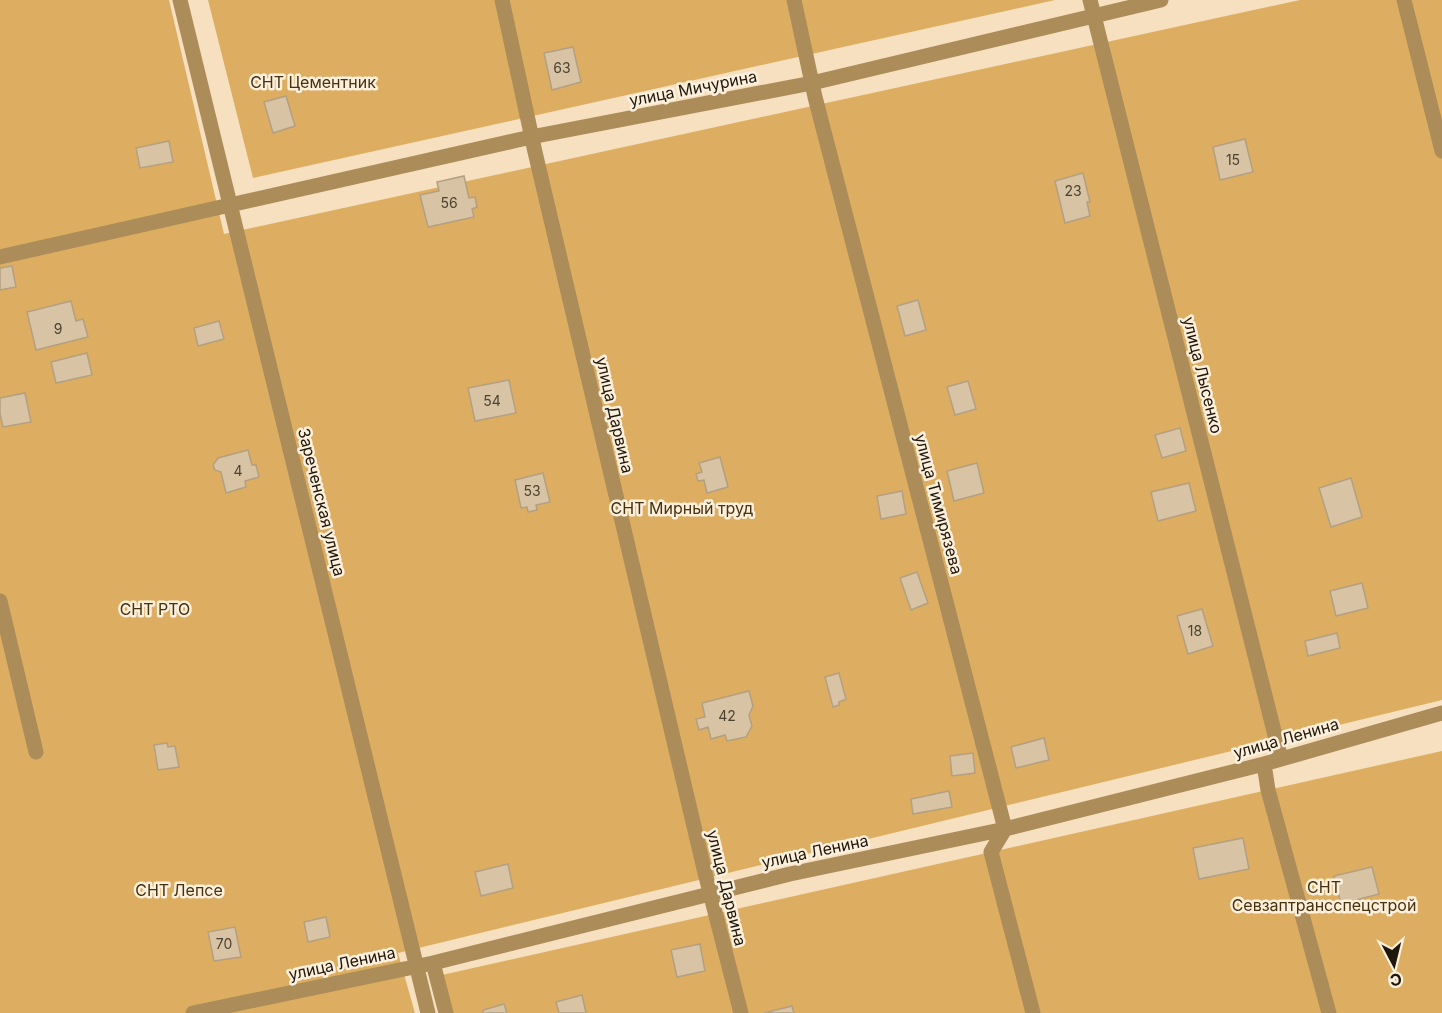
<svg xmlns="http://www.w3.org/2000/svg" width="1442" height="1013" font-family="Inter,sans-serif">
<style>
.green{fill:#ddae61}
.building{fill:#d8c3a4;stroke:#b39f81;stroke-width:1.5}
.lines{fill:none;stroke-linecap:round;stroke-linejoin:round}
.minor{stroke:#ac8c59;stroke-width:15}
.labels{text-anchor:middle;stroke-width:5;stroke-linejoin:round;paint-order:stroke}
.number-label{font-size:14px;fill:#4c4231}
.park-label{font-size:16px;fill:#46320e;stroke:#fcefdc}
.street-label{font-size:16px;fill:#1e170b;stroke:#fcefdc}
</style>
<rect width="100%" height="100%" fill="#f6e0c0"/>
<path class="green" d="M 0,0 L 169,0 L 224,234 L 1300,0 L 1442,0 L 1442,700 L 398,953 L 415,1013 L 0,1013 Z
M 208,0 L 1055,0 L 253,178 Z
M 1442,751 L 1442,1013 L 452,1013 L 442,975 Z"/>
<path class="building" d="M 573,47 L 581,82 L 552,90 L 544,53 Z
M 286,96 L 295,126 L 273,133 L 264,102 Z
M 1245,139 L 1253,172 L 1220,180 L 1213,147 Z
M 169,141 L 173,162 L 140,168 L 136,148 Z
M 1083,173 L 1090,202 L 1087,202 L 1090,216 L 1065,223 L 1055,181 Z
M 464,176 L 469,198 L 475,197 L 477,207 L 472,209 L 474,217 L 428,227 L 420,195 L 439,191 L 437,182 Z
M 12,266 L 16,287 L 0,290 L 0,268 Z
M 918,300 L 926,330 L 905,336 L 897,306 Z
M 71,301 L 76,321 L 83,319 L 88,337 L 36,350 L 27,312 Z
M 219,321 L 224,339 L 198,346 L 194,328 Z
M 87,353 L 92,375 L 56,383 L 51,362 Z
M 509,380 L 516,413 L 475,421 L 468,388 Z
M 968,381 L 976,409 L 955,415 L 947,387 Z
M 25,393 L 31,422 L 3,427 L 0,414 L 0,398 Z
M 1180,428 L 1186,451 L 1162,458 L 1155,435 Z
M 248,450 L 252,465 L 256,465 L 259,477 L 245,481 L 246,487 L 226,493 L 221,472 L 215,470 L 213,465 L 218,458 Z
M 720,457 L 728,487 L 707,493 L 704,480 L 698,481 L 696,474 L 702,472 L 699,463 Z
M 977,463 L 984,493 L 954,501 L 947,471 Z
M 543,473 L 550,502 L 536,505 L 537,510 L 528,512 L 527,507 L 521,508 L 515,480 Z
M 1351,478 L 1362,517 L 1331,527 L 1319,488 Z
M 1189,483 L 1196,511 L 1158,521 L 1151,492 Z
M 902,491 L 906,514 L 881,519 L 877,496 Z
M 917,572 L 928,603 L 911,610 L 900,578 Z
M 1362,583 L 1368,608 L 1336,616 L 1330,591 Z
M 1202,609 L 1213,646 L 1188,654 L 1177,616 Z
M 1337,633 L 1340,648 L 1308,656 L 1305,641 Z
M 839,673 L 846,699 L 839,702 L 839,705 L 833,707 L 825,677 Z
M 749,691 L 753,706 L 749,715 L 752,726 L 746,737 L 727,741 L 725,735 L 711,739 L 708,727 L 699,730 L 696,719 L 705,717 L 702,703 Z
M 1044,738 L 1049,760 L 1016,768 L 1011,747 Z
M 167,743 L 168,747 L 175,746 L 179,767 L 158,770 L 154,745 Z
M 973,753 L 975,773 L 952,776 L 950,756 Z
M 949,791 L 952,807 L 913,814 L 911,799 Z
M 1243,838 L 1249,869 L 1199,879 L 1193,848 Z
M 508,864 L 513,888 L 481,896 L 475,872 Z
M 1372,867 L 1379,894 L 1341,904 L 1334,876 Z
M 326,917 L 330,937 L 308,942 L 304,922 Z
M 235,927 L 241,957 L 214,961 L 208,932 Z
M 700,944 L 705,971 L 677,977 L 671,950 Z
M 582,995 L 586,1013 L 559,1013 L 556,1002 Z
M 504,1004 L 507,1013 L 483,1013 L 483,1010 Z
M 792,1006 L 794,1013 L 764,1013 Z"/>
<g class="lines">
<path class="minor" d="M 180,0 L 428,1013
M 502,0 L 535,152 L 705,873 L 741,1013
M 794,0 L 815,97 L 1005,829 L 991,852 L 1033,1013
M 1090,0 L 1281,759
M 1404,0 L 1442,151
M 0,257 L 531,137 L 812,83 L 1161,0
M 0,601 L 36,752
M 1264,764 L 1268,790 L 1329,1013
M 433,963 L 446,1013
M 193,1013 L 433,963 L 790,874 L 1005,829 L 1264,764 L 1442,713"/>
</g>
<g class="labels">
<g class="number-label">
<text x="562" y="73">63</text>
<text x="1233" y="165">15</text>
<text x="1073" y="196">23</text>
<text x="449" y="208">56</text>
<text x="58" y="334">9</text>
<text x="492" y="406">54</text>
<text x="238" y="476">4</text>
<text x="532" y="496">53</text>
<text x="1195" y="636">18</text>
<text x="727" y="721">42</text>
<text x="224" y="949">70</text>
</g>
<g class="park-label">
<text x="313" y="88">СНТ Цементник</text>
<text x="682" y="514">СНТ Мирный труд</text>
<text x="155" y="615">СНТ РТО</text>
<text x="1324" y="893">СНТ<tspan x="1324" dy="18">Севзаптрансспецстрой</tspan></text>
<text x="179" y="896">СНТ Лепсе</text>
</g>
<g class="street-label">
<text transform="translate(693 88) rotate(-11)" y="6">улица Мичурина</text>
<text transform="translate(1203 375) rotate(76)" y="6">улица Лысенко</text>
<text transform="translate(615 415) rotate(77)" y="6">улица Дарвина</text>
<text transform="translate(322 502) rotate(76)" y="6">Зареченская улица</text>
<text transform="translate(939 504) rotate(75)" y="6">улица Тимирязева</text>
<text transform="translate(1286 738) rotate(-16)" y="6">улица Ленина</text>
<text transform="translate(815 851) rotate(-12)" y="6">улица Ленина</text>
<text transform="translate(727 888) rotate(76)" y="6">улица Дарвина</text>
<text transform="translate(342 963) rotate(-12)" y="6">улица Ленина</text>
</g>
</g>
<g transform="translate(1394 965) rotate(173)" stroke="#fcefdc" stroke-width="4.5" paint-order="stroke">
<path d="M0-4.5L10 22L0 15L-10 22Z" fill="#1e170b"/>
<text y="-9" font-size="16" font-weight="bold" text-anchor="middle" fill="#1e170b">С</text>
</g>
</svg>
